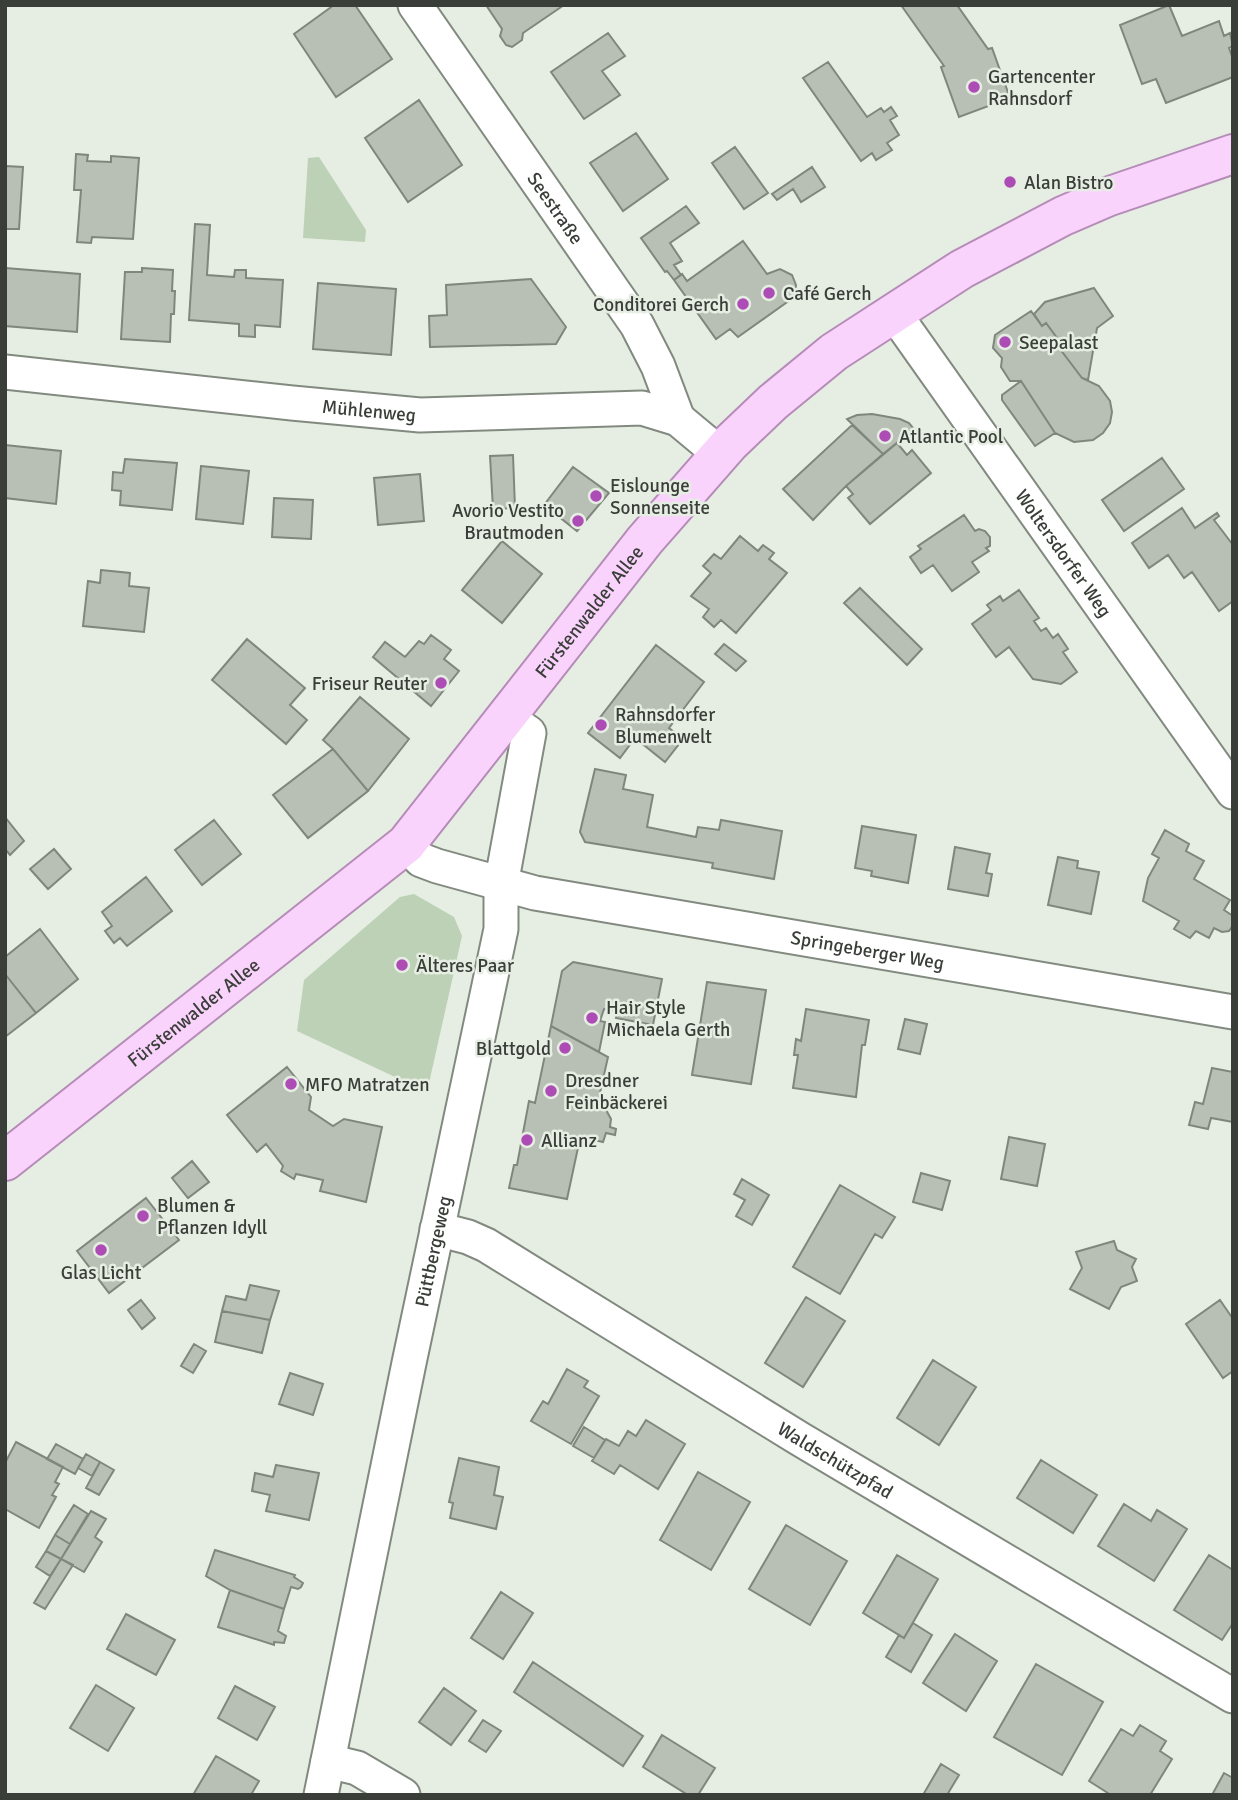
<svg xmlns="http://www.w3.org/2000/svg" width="1238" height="1800" font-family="Signika,sans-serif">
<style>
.green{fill:#bcd1b5}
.building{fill:#b8c0b6;stroke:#7f877d;stroke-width:2}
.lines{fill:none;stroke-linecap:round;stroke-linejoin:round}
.minor-casing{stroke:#828a80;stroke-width:37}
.major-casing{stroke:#b58cb7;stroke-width:42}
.minor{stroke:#fff;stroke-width:33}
.major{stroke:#fad3fd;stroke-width:38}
.poi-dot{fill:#ac4cb4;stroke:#e6eee3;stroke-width:2.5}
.labels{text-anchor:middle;stroke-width:5;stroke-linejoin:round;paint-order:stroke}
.poi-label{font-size:19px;fill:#3a3e39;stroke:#e6eee3;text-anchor:start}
.street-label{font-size:19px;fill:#3a3e39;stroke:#e6eee3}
</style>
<rect width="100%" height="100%" fill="#e6eee3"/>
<path class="green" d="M 319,157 L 366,230 L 365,242 L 303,238 L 308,158 Z
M 414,894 L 454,917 L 462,936 L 427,1092 L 297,1031 L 304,980 L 400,897 Z"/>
<path class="building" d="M 334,5 L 355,5 L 392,59 L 336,97 L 294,34 Z
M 486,5 L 564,5 L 523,33 L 522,40 L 512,47 L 506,45 L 500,36 L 502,29 Z
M 901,5 L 957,5 L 988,49 L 992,48 L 1010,98 L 959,117 L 941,67 L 944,66 Z
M 1169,5 L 1182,36 L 1219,21 L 1224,36 L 1230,33 L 1233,46 L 1229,48 L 1233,59 L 1233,77 L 1166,103 L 1156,79 L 1142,84 L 1120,25 Z
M 608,33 L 625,56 L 602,71 L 620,95 L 584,119 L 551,72 Z
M 828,62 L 867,117 L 881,108 L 884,112 L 891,107 L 897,116 L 890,120 L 899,135 L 887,143 L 892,150 L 876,160 L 872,153 L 861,161 L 803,78 Z
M 419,100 L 462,165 L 408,202 L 365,138 Z
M 636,133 L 668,179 L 623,211 L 590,163 Z
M 735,147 L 768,193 L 744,209 L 712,163 Z
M 76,154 L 88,155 L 87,161 L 111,162 L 111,156 L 139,158 L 133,239 L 92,237 L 91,243 L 77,242 L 81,190 L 74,190 Z
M 5,166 L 23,167 L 19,229 L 5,229 Z
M 812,167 L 825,187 L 801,202 L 793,189 L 777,200 L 772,194 Z
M 686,206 L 699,223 L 670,243 L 682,261 L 674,265 L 681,275 L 674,280 L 667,271 L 665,272 L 641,238 Z
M 195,224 L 210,225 L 207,275 L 234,277 L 235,270 L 246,270 L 246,278 L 283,280 L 280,327 L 255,325 L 255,337 L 239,336 L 239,324 L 189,320 Z
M 743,241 L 767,274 L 780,269 L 792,275 L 796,285 L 795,292 L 790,300 L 738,337 L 730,329 L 716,339 L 674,280 L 682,274 L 687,281 Z
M 5,268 L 80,274 L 77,332 L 5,326 Z
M 142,268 L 173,270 L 172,291 L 175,291 L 174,314 L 171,314 L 170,342 L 121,339 L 125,272 L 142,272 Z
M 531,279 L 566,327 L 556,344 L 430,347 L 429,316 L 447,315 L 446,285 Z
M 318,283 L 396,289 L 391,355 L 313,349 Z
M 1094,288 L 1113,316 L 1097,328 L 1088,380 L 1082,378 L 1054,341 L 1057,338 L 1046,323 L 1042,326 L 1034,314 L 1045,302 Z
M 1031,311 L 1042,326 L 1046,323 L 1057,338 L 1054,341 L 1082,378 L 1099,386 L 1110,401 L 1112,412 L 1110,423 L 1103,433 L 1093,440 L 1074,442 L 1055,433 L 1021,381 L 1010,381 L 1001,367 L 1002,358 L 993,348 L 995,335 Z
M 1021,381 L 1055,433 L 1035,446 L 1002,400 L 1002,395 Z
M 872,414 L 900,419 L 909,423 L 914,429 L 883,454 L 847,419 L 857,415 Z
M 852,425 L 883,454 L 846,486 L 813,520 L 783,489 Z
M 897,443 L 907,455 L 912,450 L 931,473 L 870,524 L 848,498 L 853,494 L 846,486 Z
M 5,445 L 61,451 L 56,504 L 5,498 Z
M 513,455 L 515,508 L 493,509 L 490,456 Z
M 1162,458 L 1184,489 L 1124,531 L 1102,500 Z
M 125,459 L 177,463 L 172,510 L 120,505 L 121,491 L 112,490 L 113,472 L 123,473 Z
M 201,466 L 249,471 L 243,524 L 196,519 Z
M 573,467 L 609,493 L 577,531 L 544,505 Z
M 420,474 L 424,521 L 378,525 L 374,478 Z
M 274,498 L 313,500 L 311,539 L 272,537 Z
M 1182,508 L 1195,528 L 1217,513 L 1219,516 L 1214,520 L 1233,545 L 1233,601 L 1219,611 L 1192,572 L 1184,578 L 1168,555 L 1149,568 L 1132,543 Z
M 964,515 L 975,531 L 979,529 L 985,531 L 990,537 L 990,546 L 986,548 L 989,551 L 972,562 L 979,572 L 952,591 L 933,565 L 921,573 L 910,557 L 921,549 L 918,546 Z
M 740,536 L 758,551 L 763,545 L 774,553 L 769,559 L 787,573 L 736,633 L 721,620 L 714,627 L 703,617 L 709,609 L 691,596 L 711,573 L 703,566 L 714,554 L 721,559 Z
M 502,541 L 542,574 L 502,623 L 462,590 Z
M 101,570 L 130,573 L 129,586 L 149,588 L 144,632 L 83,626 L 88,581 L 100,583 Z
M 860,588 L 922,649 L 907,665 L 844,603 Z
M 1019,590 L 1039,618 L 1034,621 L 1041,631 L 1046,628 L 1053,638 L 1058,634 L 1068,649 L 1063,652 L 1077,672 L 1061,684 L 1033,679 L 1009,647 L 996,657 L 972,624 L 991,610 L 987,605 L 1000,596 L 1003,601 Z
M 431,635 L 451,650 L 444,659 L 459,671 L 431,706 L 373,657 L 385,642 L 405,657 L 419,641 L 424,644 Z
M 247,639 L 305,688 L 290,705 L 307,720 L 286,744 L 212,680 Z
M 724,644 L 746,661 L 736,671 L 715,654 Z
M 656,645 L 704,682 L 669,728 L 683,739 L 665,762 L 635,738 L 620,758 L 588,733 Z
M 360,697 L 409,739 L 368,791 L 333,749 L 323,740 Z
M 333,749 L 368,791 L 308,838 L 273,795 Z
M 595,769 L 626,775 L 623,789 L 653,795 L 647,827 L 696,837 L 698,827 L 719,830 L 721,820 L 782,831 L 774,879 L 712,868 L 713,863 L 585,842 L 580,832 Z
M 5,817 L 24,841 L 10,855 L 5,849 Z
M 214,820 L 241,854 L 202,885 L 175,850 Z
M 862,826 L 916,835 L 908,883 L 871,876 L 872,871 L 855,868 Z
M 1165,830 L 1189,844 L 1186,851 L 1204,861 L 1194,879 L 1230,900 L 1224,910 L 1233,916 L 1233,925 L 1229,931 L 1222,932 L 1214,928 L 1209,938 L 1196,931 L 1190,938 L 1174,929 L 1179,921 L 1143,901 L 1148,878 L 1159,858 L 1152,854 Z
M 955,847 L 990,854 L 986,873 L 992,874 L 988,896 L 948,889 Z
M 54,849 L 71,869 L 48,889 L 30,869 Z
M 1058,857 L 1078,861 L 1077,868 L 1099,872 L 1091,914 L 1048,905 Z
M 146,877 L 172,911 L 127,946 L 120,938 L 114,943 L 105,931 L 112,926 L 102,912 Z
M 40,929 L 78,979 L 36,1013 L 5,974 L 5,957 Z
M 573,962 L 662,979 L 653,1025 L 616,1018 L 617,1011 L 604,1009 L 600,1021 L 605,1022 L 599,1052 L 551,1026 L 562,971 Z
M 5,974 L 36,1013 L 5,1037 Z
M 707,982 L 766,990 L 751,1084 L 692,1075 Z
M 806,1009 L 869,1020 L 865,1045 L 862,1045 L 856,1097 L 793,1088 L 798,1055 L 794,1055 L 796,1039 L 801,1041 Z
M 905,1019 L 927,1024 L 920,1054 L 898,1049 Z
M 551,1026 L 608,1057 L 599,1097 L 611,1119 L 610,1127 L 616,1129 L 615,1135 L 606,1133 L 603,1142 L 576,1136 L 574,1142 L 579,1143 L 567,1199 L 509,1188 L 514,1165 L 517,1165 L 529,1101 L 535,1103 Z
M 287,1067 L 311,1097 L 309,1110 L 333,1126 L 344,1119 L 382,1127 L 366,1202 L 320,1191 L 323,1180 L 296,1174 L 294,1179 L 281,1171 L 283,1166 L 266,1144 L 257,1152 L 227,1115 Z
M 1212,1068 L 1233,1072 L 1233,1122 L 1211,1118 L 1208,1129 L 1189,1125 L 1195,1102 L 1203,1104 Z
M 1009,1137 L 1045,1144 L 1037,1186 L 1001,1179 Z
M 192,1161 L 209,1182 L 188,1198 L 172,1178 Z
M 921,1173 L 950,1181 L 942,1210 L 913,1202 Z
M 742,1179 L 769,1195 L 752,1225 L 736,1216 L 745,1200 L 734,1194 Z
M 840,1185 L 895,1217 L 882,1238 L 875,1234 L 840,1294 L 793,1267 Z
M 146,1198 L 179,1240 L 109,1293 L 77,1251 Z
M 1114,1241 L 1117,1250 L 1136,1259 L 1132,1267 L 1137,1281 L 1121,1287 L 1109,1309 L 1070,1289 L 1082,1268 L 1076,1252 Z
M 250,1285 L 279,1291 L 270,1320 L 222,1311 L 226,1296 L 246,1300 Z
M 806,1297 L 845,1321 L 803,1387 L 765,1363 Z
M 141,1300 L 155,1318 L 142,1329 L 128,1310 Z
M 1220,1300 L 1233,1319 L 1233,1371 L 1223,1378 L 1186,1324 Z
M 222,1311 L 270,1320 L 262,1353 L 215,1342 Z
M 194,1344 L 206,1351 L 193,1373 L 181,1366 Z
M 933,1360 L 976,1387 L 939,1445 L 897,1418 Z
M 567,1369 L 588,1381 L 584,1387 L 599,1396 L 571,1444 L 531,1421 L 543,1401 L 548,1404 Z
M 290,1373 L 323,1384 L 313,1415 L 279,1404 Z
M 646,1420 L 685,1444 L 658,1489 L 620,1465 L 614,1474 L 592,1461 L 606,1439 L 619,1446 L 628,1431 L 636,1436 Z
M 584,1427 L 605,1440 L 594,1458 L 573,1446 Z
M 16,1442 L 63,1467 L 55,1482 L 59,1484 L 52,1495 L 56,1497 L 39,1528 L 5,1509 L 5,1463 Z
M 56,1444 L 83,1459 L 75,1474 L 47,1459 Z
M 86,1454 L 100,1462 L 92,1476 L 78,1468 Z
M 459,1458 L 499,1467 L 494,1495 L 503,1497 L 496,1529 L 450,1518 L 453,1503 L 449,1502 Z
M 1041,1460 L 1097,1495 L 1073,1533 L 1017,1498 Z
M 100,1462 L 114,1470 L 99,1495 L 86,1488 Z
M 276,1465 L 319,1473 L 309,1520 L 266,1511 L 270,1495 L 252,1491 L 255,1473 L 273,1477 Z
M 698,1472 L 750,1502 L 711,1570 L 660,1540 Z
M 1124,1504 L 1151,1521 L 1157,1510 L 1187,1529 L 1154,1581 L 1098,1546 Z
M 74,1505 L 88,1514 L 70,1544 L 55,1535 Z
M 91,1511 L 106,1519 L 95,1537 L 102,1542 L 84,1572 L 61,1559 Z
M 786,1525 L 847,1561 L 810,1625 L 749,1589 Z
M 55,1535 L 70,1544 L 61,1559 L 46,1551 Z
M 215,1550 L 295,1575 L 294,1577 L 303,1583 L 301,1587 L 298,1589 L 291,1587 L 284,1609 L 230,1590 L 206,1576 Z
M 46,1551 L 61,1559 L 50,1576 L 36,1567 Z
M 897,1555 L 938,1579 L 904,1638 L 863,1613 Z
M 1209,1555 L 1233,1570 L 1233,1623 L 1222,1640 L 1174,1610 Z
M 61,1559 L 73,1565 L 45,1609 L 34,1603 Z
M 230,1590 L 284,1609 L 278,1631 L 286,1636 L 284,1643 L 274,1642 L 274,1645 L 218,1627 Z
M 501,1592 L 533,1613 L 503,1659 L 471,1638 Z
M 126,1614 L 175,1640 L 156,1675 L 107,1649 Z
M 913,1623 L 932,1635 L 911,1672 L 886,1657 L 899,1635 L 904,1638 Z
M 955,1634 L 997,1661 L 966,1711 L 923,1683 Z
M 533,1662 L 643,1736 L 623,1766 L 514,1692 Z
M 1036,1664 L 1103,1702 L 1062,1775 L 994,1737 Z
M 96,1685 L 134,1708 L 108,1751 L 70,1728 Z
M 235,1686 L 275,1707 L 257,1740 L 218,1718 Z
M 444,1688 L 476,1711 L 451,1745 L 419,1722 Z
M 483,1720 L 501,1731 L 486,1752 L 469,1741 Z
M 1140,1725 L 1166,1741 L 1160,1751 L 1172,1759 L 1150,1795 L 1111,1795 L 1089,1781 L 1121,1729 L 1133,1736 Z
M 662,1735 L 715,1768 L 698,1795 L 688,1795 L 643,1767 Z
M 216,1756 L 259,1781 L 251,1795 L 193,1795 Z
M 941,1764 L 959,1775 L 947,1795 L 923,1795 Z
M 1224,1773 L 1233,1778 L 1233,1795 L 1212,1795 Z"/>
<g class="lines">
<defs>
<g id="minor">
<path id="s1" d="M 415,5 L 637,325 L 658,366 L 678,419"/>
<path id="s2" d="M 894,313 L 1233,792"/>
<path id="s3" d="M 5,372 L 292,403 L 420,415 L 642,408 L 678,419 L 720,454"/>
<path id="s4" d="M 406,844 L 421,860 L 437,866 L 535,893 L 1233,1012"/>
<path id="s5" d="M 437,1229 L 468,1237 L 486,1245 L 800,1439 L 1233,1696"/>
<path d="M 328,1761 L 357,1768 L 403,1795"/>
<path id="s6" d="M 321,1795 L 409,1363 L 501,929 L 501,885 L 529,733 L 507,718"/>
</g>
<g id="major">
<path id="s7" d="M 5,1161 L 406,844 L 645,540 L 730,443 L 773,402 L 834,352 L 962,269 L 1063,216 L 1107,197 L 1233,154"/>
</g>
</defs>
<use href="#minor" class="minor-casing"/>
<use href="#major" class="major-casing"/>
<use href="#minor" class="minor"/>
<use href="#major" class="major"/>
</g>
<g class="poi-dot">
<circle cx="974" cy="87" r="7"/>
<circle cx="1010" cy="182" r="7"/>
<circle cx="769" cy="293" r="7"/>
<circle cx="743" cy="304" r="7"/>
<circle cx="1005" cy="342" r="7"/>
<circle cx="885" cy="436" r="7"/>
<circle cx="596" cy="496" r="7"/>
<circle cx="578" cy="521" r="7"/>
<circle cx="441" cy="683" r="7"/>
<circle cx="601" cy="725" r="7"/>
<circle cx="402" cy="965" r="7"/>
<circle cx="592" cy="1018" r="7"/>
<circle cx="565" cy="1048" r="7"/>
<circle cx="291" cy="1084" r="7"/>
<circle cx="551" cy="1091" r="7"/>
<circle cx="527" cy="1140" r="7"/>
<circle cx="143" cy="1216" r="7"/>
<circle cx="101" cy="1250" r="7"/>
</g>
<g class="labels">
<g class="poi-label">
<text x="988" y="83">Gartencenter<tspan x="988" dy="22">Rahnsdorf</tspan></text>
<text x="1024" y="189">Alan Bistro</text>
<text x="783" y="300">Café Gerch</text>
<text x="729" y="311" text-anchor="end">Conditorei Gerch</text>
<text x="1019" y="349">Seepalast</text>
<text x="899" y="443">Atlantic Pool</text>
<text x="610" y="492">Eislounge<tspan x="610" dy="22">Sonnenseite</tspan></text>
<text x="564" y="517" text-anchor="end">Avorio Vestito<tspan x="564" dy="22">Brautmoden</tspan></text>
<text x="427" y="690" text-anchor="end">Friseur Reuter</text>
<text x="615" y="721">Rahnsdorfer<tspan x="615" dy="22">Blumenwelt</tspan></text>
<text x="416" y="972">Älteres Paar</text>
<text x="606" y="1014">Hair Style<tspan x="606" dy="22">Michaela Gerth</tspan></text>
<text x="551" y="1055" text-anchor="end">Blattgold</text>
<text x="565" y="1087">Dresdner<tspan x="565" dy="22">Feinbäckerei</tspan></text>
<text x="305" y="1091">MFO Matratzen</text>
<text x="541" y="1147">Allianz</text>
<text x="157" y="1212">Blumen &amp;<tspan x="157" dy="22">Pflanzen Idyll</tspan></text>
<text x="101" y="1279" text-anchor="middle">Glas Licht</text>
</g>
<g class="street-label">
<text dy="7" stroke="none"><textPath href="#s1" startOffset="247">Seestraße</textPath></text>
<text dy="7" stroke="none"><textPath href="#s3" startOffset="366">Mühlenweg</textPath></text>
<text dy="7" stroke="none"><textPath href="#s2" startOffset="294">Woltersdorfer Weg</textPath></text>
<text dy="7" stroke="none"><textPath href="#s7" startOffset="807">Fürstenwalder Allee</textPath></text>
<text dy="7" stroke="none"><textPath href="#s4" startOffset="478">Springeberger Weg</textPath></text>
<text dy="7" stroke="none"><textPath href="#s7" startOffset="240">Fürstenwalder Allee</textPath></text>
<text dy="7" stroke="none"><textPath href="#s6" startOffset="555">Püttbergeweg</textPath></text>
<text dy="7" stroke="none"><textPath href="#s5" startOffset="462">Waldschützpfad</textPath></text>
</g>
</g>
<rect width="1238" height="1800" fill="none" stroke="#3a3e39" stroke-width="14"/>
</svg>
